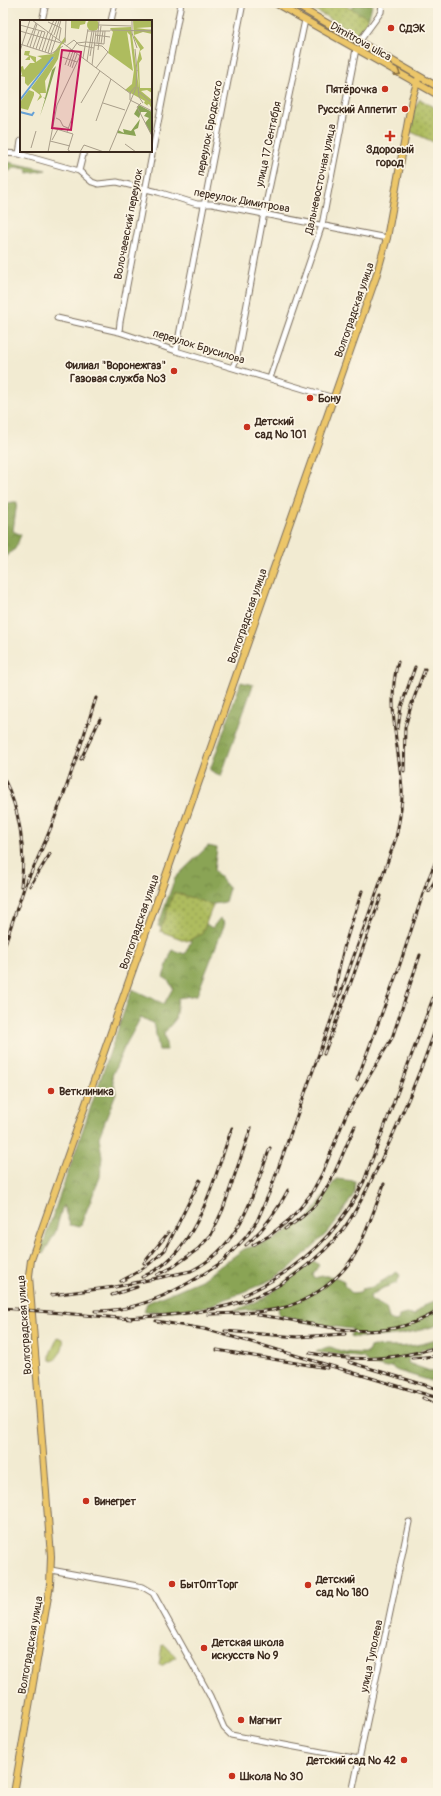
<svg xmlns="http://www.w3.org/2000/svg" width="441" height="1796" font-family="Pangolin,sans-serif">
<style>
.grass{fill:url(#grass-tufts);stroke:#74733e}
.forest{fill:url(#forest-crowns);stroke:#62673a}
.park{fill:url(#park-dots);stroke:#74733e}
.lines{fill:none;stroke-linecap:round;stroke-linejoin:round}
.minor-casing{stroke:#7b6e5d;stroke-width:7}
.major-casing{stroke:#7b6e5d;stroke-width:8}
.minor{stroke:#fff;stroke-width:5}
.major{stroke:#ecc669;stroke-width:6}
.rail-casing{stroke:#3b2a1e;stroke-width:3}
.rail{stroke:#fcf5e5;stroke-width:1.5;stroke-dasharray:4.5;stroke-linecap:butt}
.oneway{stroke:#8b7040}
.poi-dot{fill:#c8321e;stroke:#fcf5e5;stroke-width:1.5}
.labels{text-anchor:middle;stroke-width:3.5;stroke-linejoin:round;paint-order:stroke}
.poi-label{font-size:11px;font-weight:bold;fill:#3b2a1e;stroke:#fcf5e5;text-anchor:start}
.street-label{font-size:11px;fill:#3b2a1e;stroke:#fcf5e5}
.inset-river{fill:none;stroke:#67a1d6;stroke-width:2}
.inset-road{fill:none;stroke:#a99e8a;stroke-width:1}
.view{fill:#c2185b;fill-opacity:0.15;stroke:#c2185b;stroke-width:2}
.inset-edge{fill:none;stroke:#3b2a1e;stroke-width:2}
</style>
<defs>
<pattern id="grass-tufts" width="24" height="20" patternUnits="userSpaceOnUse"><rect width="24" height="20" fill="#aebc5e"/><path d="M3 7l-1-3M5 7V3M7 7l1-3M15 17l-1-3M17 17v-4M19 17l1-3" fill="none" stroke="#8f994d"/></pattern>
<pattern id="forest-crowns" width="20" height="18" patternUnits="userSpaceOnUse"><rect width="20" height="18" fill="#8aa455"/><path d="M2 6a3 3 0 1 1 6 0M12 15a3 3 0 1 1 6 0" fill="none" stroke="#728646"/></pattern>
<pattern id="park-dots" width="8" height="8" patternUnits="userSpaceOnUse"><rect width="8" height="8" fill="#aebc5e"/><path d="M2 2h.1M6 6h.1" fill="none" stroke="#8f994d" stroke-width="1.8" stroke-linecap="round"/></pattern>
</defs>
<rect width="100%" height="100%" fill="#fcf5e5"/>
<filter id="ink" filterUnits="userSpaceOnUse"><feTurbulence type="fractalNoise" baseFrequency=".025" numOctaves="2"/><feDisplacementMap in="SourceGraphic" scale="8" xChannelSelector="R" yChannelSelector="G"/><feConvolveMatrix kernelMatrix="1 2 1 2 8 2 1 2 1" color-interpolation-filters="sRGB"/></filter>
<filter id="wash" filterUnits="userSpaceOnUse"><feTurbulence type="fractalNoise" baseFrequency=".012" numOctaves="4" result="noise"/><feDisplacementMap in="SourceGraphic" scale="16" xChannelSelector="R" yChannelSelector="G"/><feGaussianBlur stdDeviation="0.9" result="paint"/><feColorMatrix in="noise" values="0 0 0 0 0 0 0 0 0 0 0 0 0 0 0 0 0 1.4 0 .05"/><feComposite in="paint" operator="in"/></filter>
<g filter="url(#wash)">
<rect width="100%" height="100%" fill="#f2ebd2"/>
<path class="grass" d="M 58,1337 L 63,1339 C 65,1346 59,1357 53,1361 L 50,1359 L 50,1354 Z"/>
<path class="forest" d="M 304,3 L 345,12 L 352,8 L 354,3 L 372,3 L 372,5 C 369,16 367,28 356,34 Z
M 3,161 L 46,170 L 28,173 L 26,169 L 16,167 L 3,175 Z
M 13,502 L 17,502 L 13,531 L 21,535 L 15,549 L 7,555 L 3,570 L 3,504 Z
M 241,682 L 253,685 L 221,776 L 210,770 Z
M 208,846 L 217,848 L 214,870 L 229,888 L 225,902 L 208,905 L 203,922 L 212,928 L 220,918 L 225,923 L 197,995 L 178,998 L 175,1020 L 164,1033 L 167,1050 L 159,1050 L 154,1024 L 141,1017 L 124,1048 L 112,1076 L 116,1093 L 99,1137 L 102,1157 L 100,1177 L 80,1227 L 70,1225 L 63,1205 L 55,1233 L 43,1254 L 40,1252 L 132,989 L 164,1004 L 173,988 L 168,980 L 163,977 L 172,950 L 185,954 L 191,941 L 158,926 L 175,878 Z
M 336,1179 L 355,1181 L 354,1194 L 338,1219 L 327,1233 L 289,1269 L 267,1282 L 209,1306 L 163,1312 L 144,1311 L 147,1303 L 201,1280 L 244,1249 L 273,1240 L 309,1217 Z
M 314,1261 L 319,1265 L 313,1274 L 315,1278 C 325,1274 335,1276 344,1281 L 344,1285 L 352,1293 L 360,1292 L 362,1289 L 372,1287 L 397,1272 L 400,1275 L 397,1283 L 383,1288 L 370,1296 L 371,1300 L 386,1308 L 389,1318 L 394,1322 L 398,1321 L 399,1316 L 406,1314 L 414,1315 L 426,1304 L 438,1300 L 438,1325 C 410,1334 383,1338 353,1337 L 351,1336 L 352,1329 L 314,1324 L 279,1315 L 278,1307 L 232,1312 L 264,1298 Z
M 438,1339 L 438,1345 L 421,1350 L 420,1356 L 409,1356 L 408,1363 L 438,1374 L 438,1383 L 398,1371 L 394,1369 L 392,1366 L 386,1368 L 367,1363 L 364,1358 L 316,1352 C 334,1343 328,1348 345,1352 C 352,1353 361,1353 368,1353 L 370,1347 L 374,1346 C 395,1348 418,1347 438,1339 Z"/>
<path class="park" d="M 303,3 L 341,3 L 368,18 L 358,35 Z
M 420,99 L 438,110 L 438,144 L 409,131 L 414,109 Z
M 174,892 L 213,905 L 202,934 L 187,941 L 160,931 Z
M 162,1645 L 166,1646 L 176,1657 L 163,1665 L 159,1665 Z"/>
</g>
<g filter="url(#ink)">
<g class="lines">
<defs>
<path id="minor" d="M 42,21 L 46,3
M 111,21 L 115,3
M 359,42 L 381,12 L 382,3
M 3,153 L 19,154 L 79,171 L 92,182 L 98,184 L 117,182 L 158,192 L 197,204 L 212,204 L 387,238
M 19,154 L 21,141
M 79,171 L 84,151
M 57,318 L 119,332 L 176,351 L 334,398
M 119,332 L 120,322 L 181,3
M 176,351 L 243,3
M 233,367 L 237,357 L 264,213 L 305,20
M 270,378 L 322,225 L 356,49
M 51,1570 L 143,1587 L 153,1593 L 210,1696 L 224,1728 L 231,1735 L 359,1759
M 352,1793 L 409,1522"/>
<path id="major" d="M 275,3 L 438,95
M 292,3 L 438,87
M 14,1793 L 50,1585 L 51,1556 L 29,1276 L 31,1260 L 376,277 L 387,238 L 412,99 L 419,76"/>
</defs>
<use href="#minor" class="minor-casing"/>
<use href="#major" class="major-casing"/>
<use href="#minor" class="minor"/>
<use href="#major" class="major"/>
<defs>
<path id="rail" d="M 398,728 L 401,707 L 415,667
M 81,759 L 100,719
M 404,771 L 405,727 L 411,706 L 425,669
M 3,777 C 20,809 26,850 21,886
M 27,881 C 56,823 76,760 96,698
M 30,886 L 50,854
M 429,891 L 438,875
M 18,906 L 28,876
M 3,950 L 19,902
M 335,996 C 338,960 351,925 362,891
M 324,1054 L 354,974 L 381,896
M 357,1080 L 398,970 L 427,882 L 438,856
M 285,1229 C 296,1222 307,1214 316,1204 C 333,1182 343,1152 355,1126
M 246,1245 C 264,1229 277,1212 288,1190
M 253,1245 L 269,1236 L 289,1220 L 301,1207 L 311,1194 L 322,1174 L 346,1115 L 392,1038 L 420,955
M 144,1263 L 168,1233
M 221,1263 L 246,1237 L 257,1221 L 270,1191 L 396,838 C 399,821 403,806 402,789 C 399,747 386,704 398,662
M 157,1275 L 173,1267 L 198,1249 L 211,1235 L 223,1209 L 251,1128
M 142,1277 C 148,1274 157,1270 163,1265 C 203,1233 215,1174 232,1128
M 121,1281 C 138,1273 152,1263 165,1250 L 200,1180
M 51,1295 L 115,1287 L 191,1271 C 241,1247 252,1196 270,1148
M 112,1295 L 137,1287
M 244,1295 C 297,1271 339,1234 364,1181 L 438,985
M 3,1308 L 131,1319
M 95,1311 C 142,1312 187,1286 225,1260
M 208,1314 C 231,1313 255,1314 277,1309 C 309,1303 343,1278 358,1249 C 368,1228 376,1206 384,1184
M 257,1315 C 324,1322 373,1349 438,1311
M 126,1318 C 171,1315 216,1313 257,1296 C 286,1285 322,1256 341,1232 C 356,1214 366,1190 377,1169 C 400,1121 420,1073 438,1023
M 156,1321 L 204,1329 L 251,1342 L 438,1398
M 225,1331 L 297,1337 L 345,1334
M 217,1350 L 327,1368
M 310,1353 C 355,1362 395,1360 438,1347
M 412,1358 L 438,1356
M 349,1362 L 438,1389
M 423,1398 L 438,1405"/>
</defs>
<use href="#rail" class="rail-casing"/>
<use href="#rail" class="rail"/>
</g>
<defs><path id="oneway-chevron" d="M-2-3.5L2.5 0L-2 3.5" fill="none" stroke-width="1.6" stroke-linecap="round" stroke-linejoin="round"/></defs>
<use class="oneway" href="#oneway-chevron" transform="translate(398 73) rotate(29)"/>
</g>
<g class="poi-dot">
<circle cx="391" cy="28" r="4"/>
<circle cx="385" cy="89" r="4"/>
<circle cx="405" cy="109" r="4"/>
<path d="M388 130h4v4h4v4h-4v4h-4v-4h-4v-4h4z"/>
<circle cx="174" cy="371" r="4"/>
<circle cx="310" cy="398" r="4"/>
<circle cx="247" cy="427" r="4"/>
<circle cx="51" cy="1091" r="4"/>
<circle cx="86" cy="1501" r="4"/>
<circle cx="172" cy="1584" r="4"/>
<circle cx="308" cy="1585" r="4"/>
<circle cx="204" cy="1648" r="4"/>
<circle cx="241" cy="1720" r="4"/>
<circle cx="404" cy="1760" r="4"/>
<circle cx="232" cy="1776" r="4"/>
</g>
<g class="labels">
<g class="poi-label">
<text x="399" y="32">СДЭК</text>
<text x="377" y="93" text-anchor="end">Пятёрочка</text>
<text x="397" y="113" text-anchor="end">Русский Аппетит</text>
<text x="390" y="153" text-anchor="middle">Здоровый<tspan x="390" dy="13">город</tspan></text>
<text x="166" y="369" text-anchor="end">Филиал "Воронежгаз"<tspan x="166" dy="13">Газовая служба №3</tspan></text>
<text x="318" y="402">Бону</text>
<text x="255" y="425">Детский<tspan x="255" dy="13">сад № 101</tspan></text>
<text x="59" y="1095">Ветклиника</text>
<text x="94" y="1505">Винегрет</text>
<text x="316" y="1583">Детский<tspan x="316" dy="13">сад № 180</tspan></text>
<text x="180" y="1588">БытОптТорг</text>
<text x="212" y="1646">Детская школа<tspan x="212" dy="13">искусств № 9</tspan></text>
<text x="249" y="1724">Магнит</text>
<text x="396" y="1764" text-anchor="end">Детский сад № 42</text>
<text x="240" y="1780">Школа № 30</text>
</g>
<g class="street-label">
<text transform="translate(361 41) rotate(29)" y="4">Dimitrova ulica</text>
<text transform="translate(209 128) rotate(-79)" y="4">переулок Бродского</text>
<text transform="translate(268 144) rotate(-78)" y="4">улица 17 Сентября</text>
<text transform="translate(320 179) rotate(-78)" y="4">Дальневосточная улица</text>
<text transform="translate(242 200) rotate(10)" y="4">переулок Димитрова</text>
<text transform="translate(128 224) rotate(-79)" y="4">Волочаевский переулок</text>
<text transform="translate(354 310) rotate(-71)" y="4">Волгоградская улица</text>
<text transform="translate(199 346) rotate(17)" y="4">переулок Брусилова</text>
<text transform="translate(247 616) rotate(-71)" y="4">Волгоградская улица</text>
<text transform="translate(139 922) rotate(-71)" y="4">Волгоградская улица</text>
<text transform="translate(24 1325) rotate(-94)" y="4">Волгоградская улица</text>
<text transform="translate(30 1645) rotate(-80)" y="4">Волгоградская улица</text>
<text transform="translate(371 1656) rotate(-78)" y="4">улица Туполева</text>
</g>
</g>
<g transform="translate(20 20)">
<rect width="132" height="132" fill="#f2ebd2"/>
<path d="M 51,0 L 66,0 L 65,4 L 60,5 L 59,9 L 51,8 ZM 113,0 L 132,0 L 132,7 L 116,8 L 132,10 L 132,14 L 123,12 L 114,15 L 124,28 L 120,31 L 122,39 L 119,43 L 120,68 L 132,68 L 132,73 L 127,70 L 121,71 L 132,80 L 132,89 L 129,84 L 127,85 L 129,87 L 124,83 L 125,81 L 105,70 L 112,64 L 114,50 L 110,15 L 107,12 L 93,12 L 90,8 L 111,7 L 119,69 L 117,42 L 120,29 L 114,18 ZM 45,17 L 46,21 L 41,25 L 38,39 L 25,61 L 26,73 L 20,73 L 22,77 L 17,81 L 20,75 L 11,68 L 35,36 L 8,66 L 5,63 L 5,57 L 0,56 L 2,55 L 0,47 L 3,46 L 4,50 L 10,43 L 15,43 L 10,37 L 10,40 L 5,40 L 9,36 L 4,35 L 5,31 L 10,31 L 9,35 L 16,37 L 16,42 L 22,38 L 17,36 L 33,34 ZM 9,70 L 14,72 L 14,75 L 8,90 L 0,88 L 0,82 Z" fill="#aebc5e"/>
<path d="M 36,46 L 27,76 L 20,96 L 25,79 L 23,77 L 25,78 L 32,50 ZM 119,85 L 132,92 L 132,116 L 125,103 L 129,98 L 124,96 L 127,92 L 121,92 L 119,98 L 114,94 ZM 120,99 L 118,108 L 114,110 L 116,116 L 97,113 L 98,110 L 104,113 L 103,109 L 111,111 Z" fill="#8aa455"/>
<path d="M 93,12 L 107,12 L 113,51 L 88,33 Z" fill="#aebc5e"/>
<path d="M67 5a6 6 0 1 1 12 0a6 6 0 1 1-12 0Z" fill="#aebc5e"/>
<path class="inset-river" d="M 0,80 L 33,37M 0,92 L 12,95 L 14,92"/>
<path class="inset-road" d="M 12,0 L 111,74M 112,0 L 112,13 L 117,28M 28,2 L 41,8 L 39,20M 0,5 L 25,12M 79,5 L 111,6M 90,10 L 132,11M 0,11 L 41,23M 67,11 L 90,11M 120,11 L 132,10M 29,12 L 34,0M 31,15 L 37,0M 34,15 L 39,1M 75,15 L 90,17M 36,18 L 41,0M 66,22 L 84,24 L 85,11M 45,23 L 46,0M 77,23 L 79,1M 0,24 L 31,34 L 43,26M 81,24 L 83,11M 74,25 L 82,26 L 88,32 L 76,48M 7,26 L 16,3M 46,26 L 54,20 L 59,25 L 74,28M 10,27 L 17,4M 13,28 L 19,11M 16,29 L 22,11M 115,29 L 117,51M 19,30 L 25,12M 52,30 L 57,23 L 66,22M 78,30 L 81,6M 0,31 L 10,0M 22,31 L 28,12M 25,32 L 31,14M 28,33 L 33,16M 31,33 L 36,18M 70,36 L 74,11M 42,37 L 57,42M 63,38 L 68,9M 67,41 L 72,11M 45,45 L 51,29M 72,45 L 76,11M 48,46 L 53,31M 50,47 L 55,32M 52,48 L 57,34M 115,67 L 110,73 L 110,80 L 132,91M 118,67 L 119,77 L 123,83M 119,72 L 132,83M 61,83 L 80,51M 83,83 L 105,90M 121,83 L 117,87 L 132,116M 36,98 L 40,100 L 43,106 L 48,108M 76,101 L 91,59M 33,108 L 53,114 L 48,130 L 51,132M 47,112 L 52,98M 32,120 L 38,109M 30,121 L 50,126M 105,124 L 116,132M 11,128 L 16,111M 28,132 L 37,85 L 60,36M 60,132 L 64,125 L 84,132M 89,132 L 116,68 L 117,50"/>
<path class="view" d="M 42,30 L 61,32 L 51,110 L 32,108 Z"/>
<rect width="132" height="132" class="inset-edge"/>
</g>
<rect width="441" height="1796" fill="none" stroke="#fcf5e5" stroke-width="16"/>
</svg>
